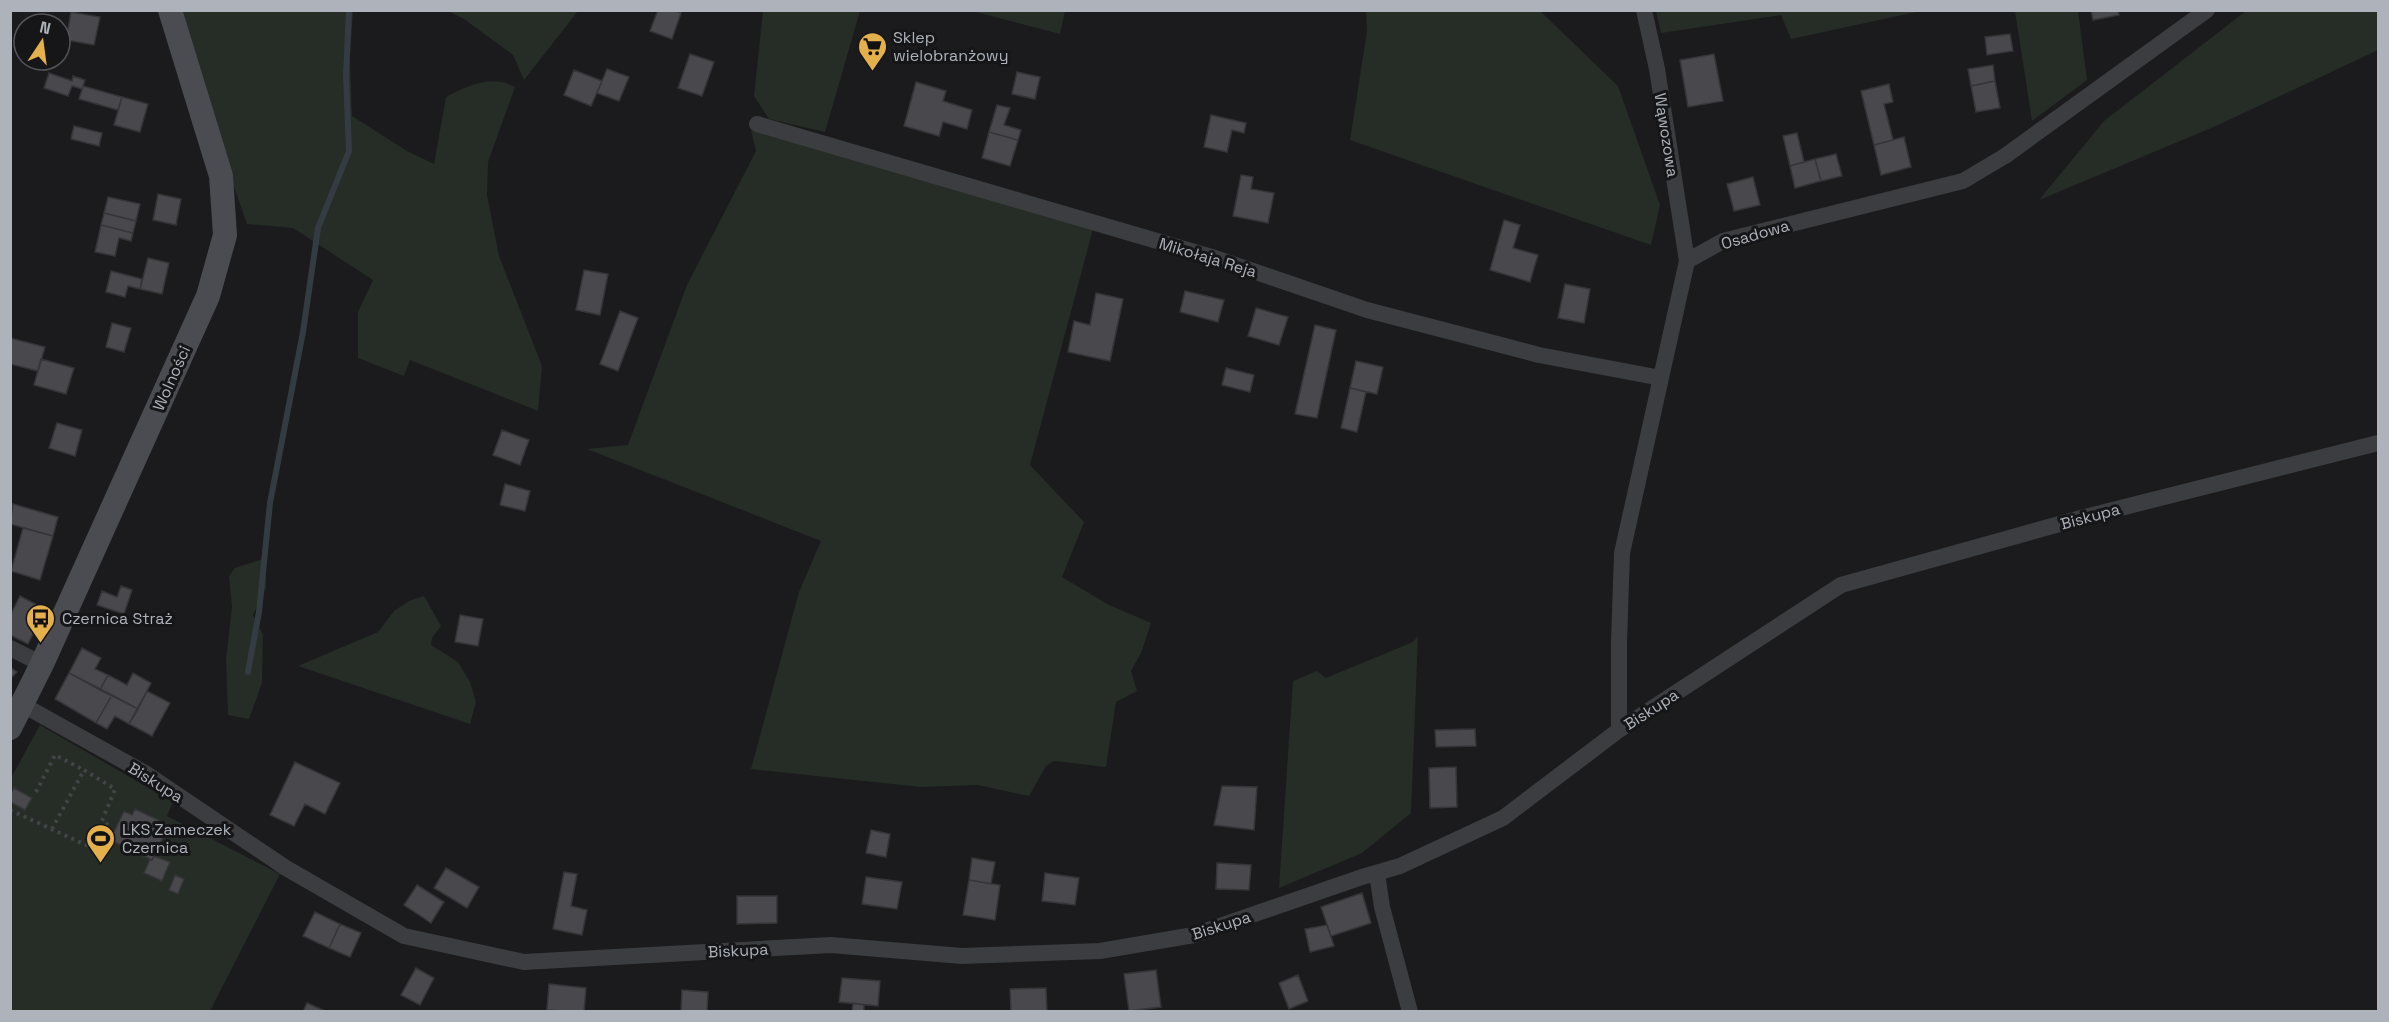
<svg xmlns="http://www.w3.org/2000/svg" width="2389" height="1022" font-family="'Space Grotesk',sans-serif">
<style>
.green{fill:#252d26}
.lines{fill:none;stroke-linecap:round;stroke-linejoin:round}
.stream{stroke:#333c42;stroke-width:6}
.building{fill:#48484d;stroke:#353539;stroke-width:1.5}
.path{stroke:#424448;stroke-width:4;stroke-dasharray:3 4.5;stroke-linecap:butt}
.street{stroke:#3c3d41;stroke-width:16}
.secondary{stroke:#4a4c51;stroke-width:24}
.labels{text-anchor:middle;stroke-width:6;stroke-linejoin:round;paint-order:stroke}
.poi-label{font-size:16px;fill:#aeb2bb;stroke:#161618;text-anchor:start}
.street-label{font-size:16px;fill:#aeb2bb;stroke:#161618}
</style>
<rect width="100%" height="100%" fill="#1b1b1d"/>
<path class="green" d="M 183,11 L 353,11 L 350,58 L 352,116 L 407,151 L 434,164 L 446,97 C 468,86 491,74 515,87 L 488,162 L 487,195 L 499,256 L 542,366 L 538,411 L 410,360 L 404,376 L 358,358 L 358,312 L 373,280 L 293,228 L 247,224 L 212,124 Z
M 448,11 L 578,10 L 578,11 L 524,80 L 513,55 L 464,19 Z
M 763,11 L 860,11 L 825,132 L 769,119 L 754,96 Z
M 972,11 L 1065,10 L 1065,11 L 1060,34 Z
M 1366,11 L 1540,11 L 1618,86 L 1660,205 L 1651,245 L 1350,140 L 1367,31 Z
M 1656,11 L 1656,10 L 1921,11 L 1791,39 L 1781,15 L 1661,33 Z
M 2015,11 L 2078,11 L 2087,80 L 2032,121 Z
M 2246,11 L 2378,11 L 2378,50 L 2216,126 L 2039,200 L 2104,121 Z
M 751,130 L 1093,229 L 1030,465 L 1084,522 L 1062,577 L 1109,605 L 1151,623 L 1141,653 L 1131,671 L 1137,691 L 1116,702 L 1106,767 L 1054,761 L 1046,766 L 1029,796 L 978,785 L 921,787 L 751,769 L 799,592 L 821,541 L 587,449 L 628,445 L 687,285 L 756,151 Z
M 266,558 L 266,588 L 253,615 L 263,635 L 262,683 L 249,719 L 228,715 L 226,659 L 232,607 L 229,576 L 235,568 Z
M 424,596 L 441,626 L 432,638 L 431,645 L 458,662 L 470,682 L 476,702 L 470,724 L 298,666 L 378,632 L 394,611 L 409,601 Z
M 1418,636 L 1411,813 L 1362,853 L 1279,888 L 1293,681 L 1317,671 L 1326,678 L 1413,642 Z
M 40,725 L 173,802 L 167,816 L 280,874 L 210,1011 L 11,1012 L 11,778 Z"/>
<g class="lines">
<path class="stream" d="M 248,672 L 259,612 L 270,503 L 303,332 L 318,228 L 349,151 L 346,75 L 349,10"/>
</g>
<path class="building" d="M 658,10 L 675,10 L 681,13 L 672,39 L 650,31 Z
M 2091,10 L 2118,10 L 2119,15 L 2093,20 Z
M 71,12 L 100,17 L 94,45 L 66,40 Z
M 2010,34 L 2013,51 L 1987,55 L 1985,37 Z
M 690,54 L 714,62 L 702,96 L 678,88 Z
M 1714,54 L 1723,101 L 1688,107 L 1680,60 Z
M 1993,65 L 1995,81 L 1971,86 L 1968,69 Z
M 607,69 L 629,77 L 619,101 L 597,93 Z
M 574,70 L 602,81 L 591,106 L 564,95 Z
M 1017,72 L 1040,77 L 1035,99 L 1012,94 Z
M 49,73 L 72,81 L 73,76 L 85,80 L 82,89 L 72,86 L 68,96 L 44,88 Z
M 1995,81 L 2000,108 L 1976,112 L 1971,86 Z
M 916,82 L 946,91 L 943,101 L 972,110 L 967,129 L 943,122 L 939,136 L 904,126 Z
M 1889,84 L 1893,102 L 1884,104 L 1893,140 L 1874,145 L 1861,91 Z
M 83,86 L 122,97 L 118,110 L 79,99 Z
M 122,97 L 148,104 L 140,132 L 114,125 Z
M 997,105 L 1010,108 L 1004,125 L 1021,130 L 1018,140 L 989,132 Z
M 1211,115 L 1246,123 L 1244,133 L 1232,130 L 1227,152 L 1204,147 Z
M 74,126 L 102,133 L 99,146 L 71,139 Z
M 989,132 L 1018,140 L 1010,166 L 982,158 Z
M 1797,133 L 1804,162 L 1790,166 L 1783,136 Z
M 1904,137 L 1911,167 L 1881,175 L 1874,145 Z
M 1836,154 L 1842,176 L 1821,181 L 1815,159 Z
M 1815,159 L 1821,181 L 1795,188 L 1790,166 Z
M 1241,175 L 1253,177 L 1251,189 L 1274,193 L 1268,223 L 1233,216 Z
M 1753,177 L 1760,205 L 1734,211 L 1727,184 Z
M 158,194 L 181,199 L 176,225 L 153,220 Z
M 108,197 L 140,204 L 136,221 L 104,213 Z
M 104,213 L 136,221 L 133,233 L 101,225 Z
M 1504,220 L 1520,225 L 1513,248 L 1538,255 L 1530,282 L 1490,270 Z
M 101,225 L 133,233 L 131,241 L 119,238 L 115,256 L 95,252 Z
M 148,258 L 169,263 L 162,294 L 140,289 Z
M 584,270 L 608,274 L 600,315 L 576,310 Z
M 111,271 L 142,279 L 140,289 L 128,286 L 125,297 L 106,292 Z
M 1565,284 L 1590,289 L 1584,323 L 1558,318 Z
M 1185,291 L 1224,300 L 1218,322 L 1180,312 Z
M 1096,293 L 1123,299 L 1110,361 L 1068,352 L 1074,321 L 1090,325 Z
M 1256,308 L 1288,317 L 1279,345 L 1248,336 Z
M 620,311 L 638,318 L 618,371 L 600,364 Z
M 112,323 L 131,328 L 124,352 L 106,347 Z
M 1315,325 L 1336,330 L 1317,418 L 1295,414 Z
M 10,338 L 45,347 L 38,371 L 10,364 Z
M 41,359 L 74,368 L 66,394 L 34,385 Z
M 1356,361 L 1383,367 L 1377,394 L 1350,388 Z
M 1226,368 L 1254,375 L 1250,392 L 1222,385 Z
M 1350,388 L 1366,392 L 1357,432 L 1341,428 Z
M 57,423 L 82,430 L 75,456 L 49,448 Z
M 502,430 L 529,440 L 520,465 L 493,455 Z
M 505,484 L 530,491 L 525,511 L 500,505 Z
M 13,504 L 58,517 L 53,536 L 10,524 Z
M 23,528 L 53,536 L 40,580 L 11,571 Z
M 121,586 L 132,590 L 124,614 L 97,605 L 102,591 L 117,597 Z
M 20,596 L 45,609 L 28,644 L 10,635 L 10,616 Z
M 460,615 L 483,619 L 478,646 L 455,642 Z
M 82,648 L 101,658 L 95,669 L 108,675 L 100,690 L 69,673 Z
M 10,667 L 17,672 L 10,679 Z
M 69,673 L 112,695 L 96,723 L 55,699 Z
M 133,673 L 151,683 L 138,709 L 100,690 L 108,675 L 127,685 Z
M 147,691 L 170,703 L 152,736 L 129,724 Z
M 112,695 L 138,709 L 129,724 L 115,716 L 107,729 L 96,723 Z
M 1475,729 L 1476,746 L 1436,747 L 1435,730 Z
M 295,762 L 340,783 L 325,814 L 305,804 L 294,826 L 270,815 Z
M 1456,767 L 1457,807 L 1430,808 L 1429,768 Z
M 1222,786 L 1257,787 L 1254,830 L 1214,825 Z
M 14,788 L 32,798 L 25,810 L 10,802 L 10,794 Z
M 135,809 L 169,825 L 152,860 L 110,840 L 124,811 L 132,815 Z
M 871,830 L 890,834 L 886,857 L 866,853 Z
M 154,856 L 170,862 L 162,881 L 144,873 L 150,859 L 152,860 Z
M 972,858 L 995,862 L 991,884 L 969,880 Z
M 1217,863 L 1251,865 L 1249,890 L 1216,889 Z
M 446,868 L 479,887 L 467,908 L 434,888 Z
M 564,872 L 577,874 L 571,906 L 587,910 L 582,935 L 553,929 Z
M 1045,873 L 1079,878 L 1075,905 L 1042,901 Z
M 175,875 L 184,879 L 178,894 L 169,890 Z
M 866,877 L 902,882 L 897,909 L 862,904 Z
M 969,880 L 1000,885 L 995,920 L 963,915 Z
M 417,885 L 444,902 L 431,923 L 404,905 Z
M 1362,893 L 1371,923 L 1331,936 L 1321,907 Z
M 737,896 L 777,896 L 777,923 L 737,924 Z
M 315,912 L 340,924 L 329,948 L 303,936 Z
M 340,924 L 361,933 L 350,957 L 329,948 Z
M 1327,925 L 1334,946 L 1310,952 L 1305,929 Z
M 416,968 L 434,978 L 420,1005 L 401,995 Z
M 1156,970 L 1161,1007 L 1129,1011 L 1124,974 Z
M 1298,975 L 1308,1001 L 1289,1009 L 1279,983 Z
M 842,978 L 880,981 L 878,1006 L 839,1002 Z
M 549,984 L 586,988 L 584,1012 L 547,1010 Z
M 1046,988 L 1047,1012 L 1011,1012 L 1010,989 Z
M 682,990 L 708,992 L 707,1012 L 681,1012 Z
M 307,1003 L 327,1012 L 303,1012 Z
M 853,1003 L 864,1005 L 864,1012 L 852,1012 Z"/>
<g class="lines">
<path class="path" d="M 36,792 L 55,755 L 84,770
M 10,810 L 99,851 L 110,826 L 102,821 L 115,789 L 84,770 L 52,829"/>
<path class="street" d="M 1644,10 L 1657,69 L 1687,261
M 757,124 L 1215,258 L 1367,310 L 1539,355 L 1661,378
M 10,648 L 42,664
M 23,705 L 145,773 L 286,868 L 404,936 L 524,962 L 831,945 L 962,956 L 1100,951 L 1194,935 L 1362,877 L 1400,866 L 1503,818 L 1619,730 L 1841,585 L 2081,518 L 2378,443
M 1619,730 L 1619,642 L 1622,553 L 1687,261 L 1723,241 L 1963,181 L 2005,156 L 2207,10
M 1377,873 L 1382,907 L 1410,1012"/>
<path class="secondary" d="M 10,728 L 42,664 L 208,296 L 225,235 L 221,176 L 170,10"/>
</g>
<defs>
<symbol id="supermarket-pin" viewBox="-11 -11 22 30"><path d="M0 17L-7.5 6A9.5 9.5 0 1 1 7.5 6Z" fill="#e4b04b" stroke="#161618"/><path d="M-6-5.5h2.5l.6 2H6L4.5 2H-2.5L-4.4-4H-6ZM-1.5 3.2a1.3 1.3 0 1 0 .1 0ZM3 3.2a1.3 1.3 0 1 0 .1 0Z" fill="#111"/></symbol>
<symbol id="bus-pin" viewBox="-11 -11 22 30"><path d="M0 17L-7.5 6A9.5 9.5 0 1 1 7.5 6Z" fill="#e4b04b" stroke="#161618"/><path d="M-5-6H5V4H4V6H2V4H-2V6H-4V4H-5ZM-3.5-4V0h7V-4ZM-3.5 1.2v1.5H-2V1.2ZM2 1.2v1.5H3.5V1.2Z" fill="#111"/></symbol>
<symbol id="stadium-pin" viewBox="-11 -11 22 30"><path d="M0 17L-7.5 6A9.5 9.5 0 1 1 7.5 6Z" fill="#e4b04b" stroke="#161618"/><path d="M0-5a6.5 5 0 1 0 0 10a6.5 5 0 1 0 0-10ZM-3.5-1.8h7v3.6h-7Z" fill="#111"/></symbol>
</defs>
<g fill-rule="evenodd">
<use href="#supermarket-pin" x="856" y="30" width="33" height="45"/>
<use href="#bus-pin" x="24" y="602" width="33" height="45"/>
<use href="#stadium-pin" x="84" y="822" width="33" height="45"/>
</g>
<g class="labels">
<g class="poi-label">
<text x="893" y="43">Sklep<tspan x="893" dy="18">wielobranżowy</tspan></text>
<text x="62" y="624">Czernica Straż</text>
<text x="122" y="835">LKS Zameczek<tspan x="122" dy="18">Czernica</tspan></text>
</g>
<g class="street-label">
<text transform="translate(1667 135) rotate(81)" y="6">Wąwozowa</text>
<text transform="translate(1755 234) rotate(-16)" y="6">Osadowa</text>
<text transform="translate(1208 257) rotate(17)" y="6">Mikołaja Reja</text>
<text transform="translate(171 378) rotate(-66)" y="6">Wolności</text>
<text transform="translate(2090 516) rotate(-15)" y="6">Biskupa</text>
<text transform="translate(1651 709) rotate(-33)" y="6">Biskupa</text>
<text transform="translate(156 782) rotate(32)" y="6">Biskupa</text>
<text transform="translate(1221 925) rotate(-18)" y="6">Biskupa</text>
<text transform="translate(738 950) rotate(-3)" y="6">Biskupa</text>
</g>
</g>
<rect width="2389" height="1022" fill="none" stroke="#aeb2bb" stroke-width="24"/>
<g transform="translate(42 42) rotate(13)"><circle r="28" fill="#161618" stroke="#535459" stroke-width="1.5"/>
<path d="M0-4.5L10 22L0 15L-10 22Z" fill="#e4b04b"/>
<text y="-9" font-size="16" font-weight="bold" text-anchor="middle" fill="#aeb2bb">N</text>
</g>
</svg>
